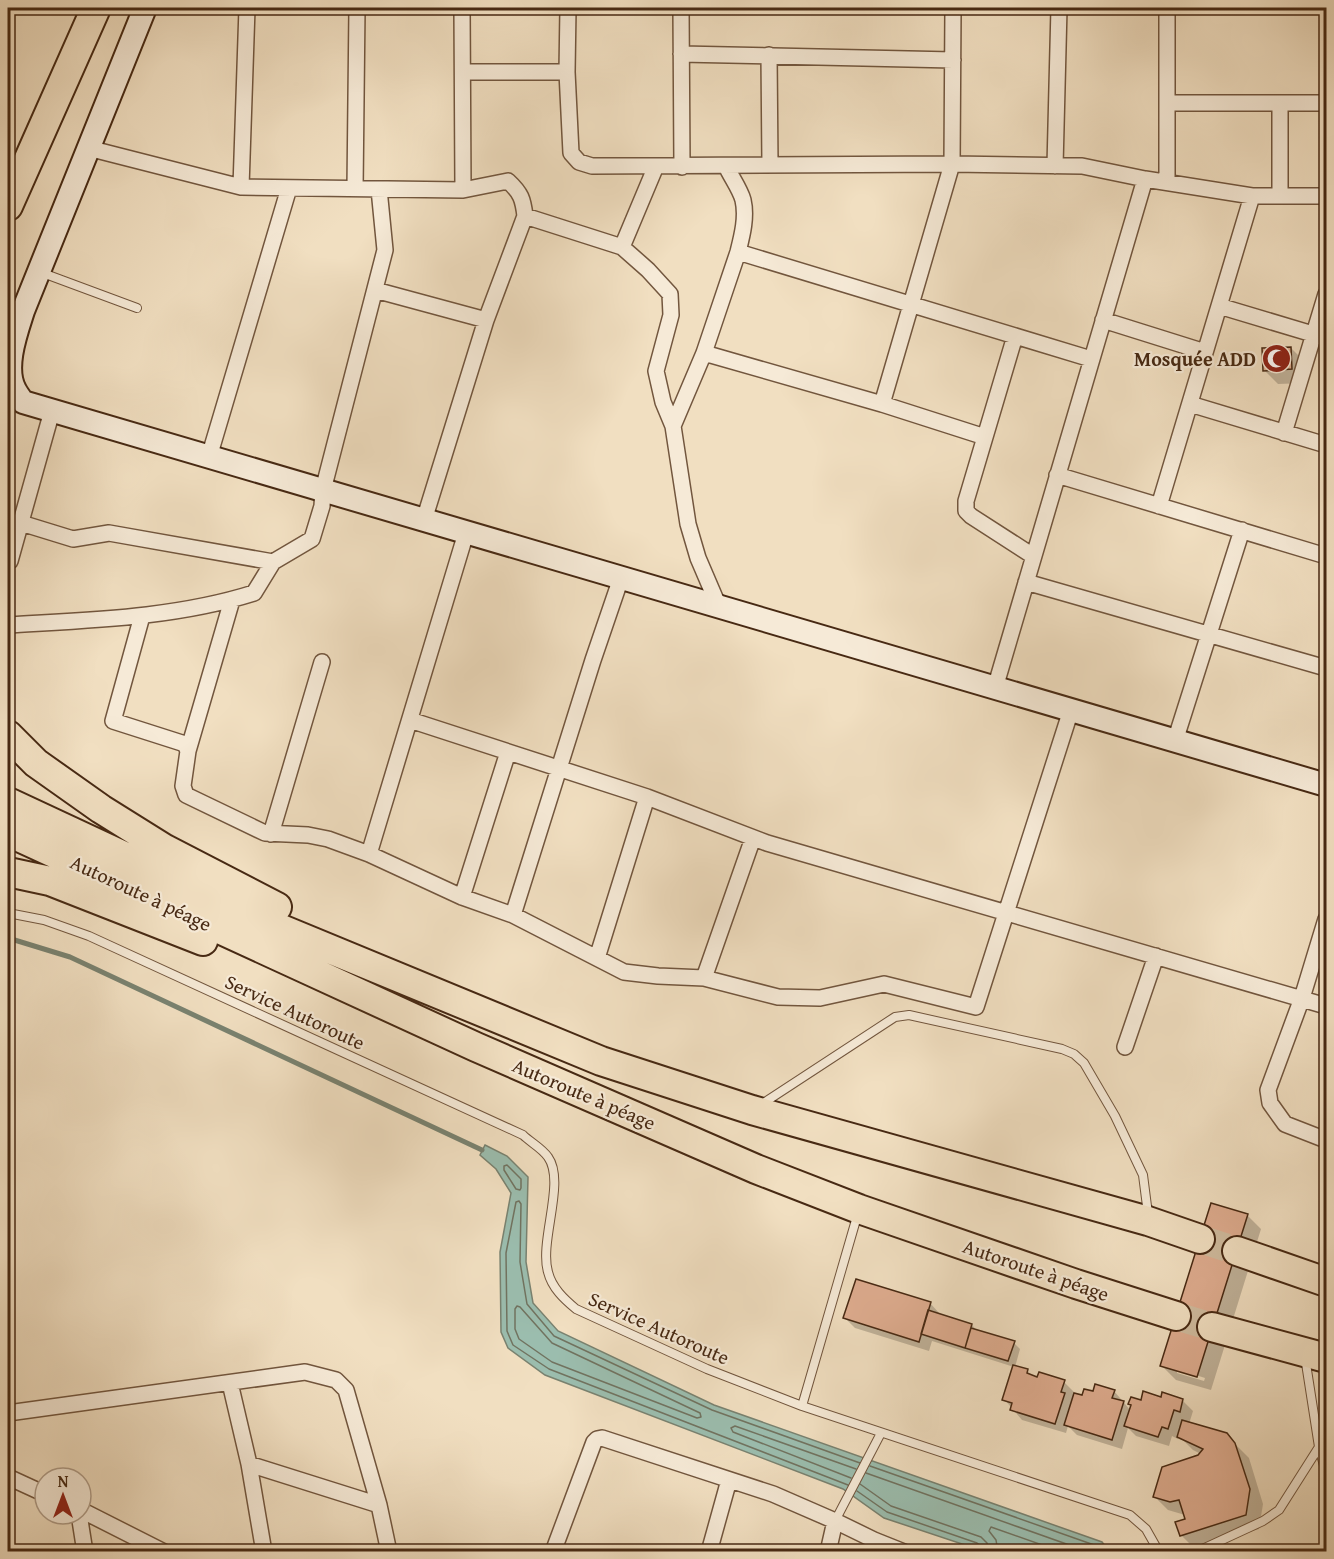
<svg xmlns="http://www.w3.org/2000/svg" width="1334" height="1559" font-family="'Gentium Book Plus',serif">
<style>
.water{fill:#9bbdae;stroke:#798270;stroke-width:1.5}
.shadow{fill:#0003;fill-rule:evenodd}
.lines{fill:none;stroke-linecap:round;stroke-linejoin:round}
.shore{stroke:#717360;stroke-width:1.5}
.stream{stroke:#798270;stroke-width:5}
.building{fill:#deac8f;stroke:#472913;stroke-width:1.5}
.highway-tunnel{stroke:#cfbb9e;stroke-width:28;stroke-dasharray:28 14;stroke-linecap:butt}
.lane-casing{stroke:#72563e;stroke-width:10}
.street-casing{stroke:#72563e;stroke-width:18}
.secondary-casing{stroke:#472913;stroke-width:26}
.highway-casing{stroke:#472913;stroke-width:32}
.lane{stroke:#f6ead7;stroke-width:8}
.street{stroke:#f6ead7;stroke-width:15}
.secondary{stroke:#f6ead7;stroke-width:22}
.highway{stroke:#f1dfc1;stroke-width:28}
.labels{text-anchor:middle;stroke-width:4.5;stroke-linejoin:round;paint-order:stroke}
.poi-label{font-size:20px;font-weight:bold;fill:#472913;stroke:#f6ead7;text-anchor:end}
.street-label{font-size:20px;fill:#472913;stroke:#f6ead7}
</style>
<rect width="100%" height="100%" fill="#f1dfc1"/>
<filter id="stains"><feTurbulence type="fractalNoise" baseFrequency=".00333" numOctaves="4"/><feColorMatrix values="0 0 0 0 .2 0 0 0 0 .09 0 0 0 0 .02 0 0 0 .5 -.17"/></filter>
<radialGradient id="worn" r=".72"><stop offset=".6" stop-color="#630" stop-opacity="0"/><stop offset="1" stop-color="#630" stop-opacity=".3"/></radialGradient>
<path class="water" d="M 485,1145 L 507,1156 L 528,1177 L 526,1262 L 533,1303 L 558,1331 L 714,1405 L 1102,1542 L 1109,1551 L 983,1551 L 884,1518 L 843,1489 L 545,1375 L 508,1348 L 501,1332 L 500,1252 L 511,1193 L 496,1169 L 480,1155 Z"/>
<path class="shadow" d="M 1291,348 L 1305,362 L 1306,383 L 1278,384 L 1264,370 Z
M 1247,1215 L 1261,1229 L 1211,1390 L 1176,1380 L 1162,1366 ZM 1177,1369 L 1205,1378 L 1204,1381 L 1177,1373 Z
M 930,1303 L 940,1314 L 940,1315 L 972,1325 L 978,1332 L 1014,1343 L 1020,1349 L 1015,1367 L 1027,1371 L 1033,1377 L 1064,1382 L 1074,1392 L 1074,1394 L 1083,1397 L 1094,1393 L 1114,1391 L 1131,1411 L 1132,1406 L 1130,1404 L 1162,1399 L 1183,1401 L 1193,1411 L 1189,1424 L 1226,1435 L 1249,1458 L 1263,1504 L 1259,1529 L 1195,1549 L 1181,1535 L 1187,1520 L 1185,1515 L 1168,1510 L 1154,1496 L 1201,1454 L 1193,1450 L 1179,1436 L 1178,1439 L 1172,1436 L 1169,1446 L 1136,1436 L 1128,1428 L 1122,1449 L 1077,1435 L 1068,1426 L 1066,1433 L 1022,1420 L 1004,1399 L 1014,1367 L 932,1341 L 929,1351 L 855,1328 L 845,1318 Z"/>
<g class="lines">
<path class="shore" d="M 507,1165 L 521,1179 L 521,1188 L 520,1190 L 516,1189 L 504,1170 L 504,1166 Z
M 517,1306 L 520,1307 L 552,1343 L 700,1413 L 701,1417 L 697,1418 L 552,1362 L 519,1339 L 515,1329 L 515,1309 Z
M 870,1466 L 1097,1546 L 1101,1552
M 866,1473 L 1089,1552
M 851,1478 L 733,1432 L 731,1428 L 735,1426 L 856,1469
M 860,1484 L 891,1506 L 981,1537 L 987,1543 L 989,1552
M 848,1485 L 549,1369 L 513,1345 L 507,1331 L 506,1253 L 516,1202 L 519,1201 L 521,1204 L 520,1262 L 527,1304 L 554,1336 L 712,1410 L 860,1463
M 857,1491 L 887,1512 L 977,1543 L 981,1546 L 981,1552
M 998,1552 L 996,1540 L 989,1531 L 991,1527 L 1062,1552"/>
<path class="stream" d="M 8,938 L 70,957 L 482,1150"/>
</g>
<path class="building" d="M 1291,347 L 1292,369 L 1263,371 L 1262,348 Z
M 1211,1203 L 1248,1214 L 1197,1377 L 1160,1366 Z
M 856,1279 L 931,1302 L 919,1342 L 843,1318 Z
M 928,1310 L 972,1324 L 965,1348 L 921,1334 Z
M 971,1328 L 1015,1341 L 1008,1361 L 965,1348 Z
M 1013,1365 L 1028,1369 L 1027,1373 L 1037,1377 L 1039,1372 L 1065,1380 L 1061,1392 L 1065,1393 L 1055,1424 L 1010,1410 L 1012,1403 L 1002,1400 Z
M 1095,1384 L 1115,1390 L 1112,1398 L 1124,1401 L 1112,1440 L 1064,1425 L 1074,1393 L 1082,1395 L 1084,1389 L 1093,1391 Z
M 1143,1391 L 1161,1397 L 1162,1392 L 1183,1399 L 1180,1412 L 1174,1410 L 1168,1429 L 1162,1427 L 1158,1437 L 1124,1426 L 1131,1405 L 1128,1404 L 1131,1397 L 1141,1400 Z
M 1182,1420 L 1227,1433 L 1235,1443 L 1250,1489 L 1246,1515 L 1180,1536 L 1175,1522 L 1185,1519 L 1179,1500 L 1170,1502 L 1153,1497 L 1162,1467 L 1198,1455 L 1203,1449 L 1177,1437 Z"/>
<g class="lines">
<path class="highway-tunnel" d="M 1200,1239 L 1237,1251
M 1176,1316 L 1212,1327"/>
<defs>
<path id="lane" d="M 40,272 L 137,308
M 8,913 L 44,920 L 89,936 L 523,1135 C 530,1142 542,1148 548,1157 C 566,1182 539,1241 548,1272 C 552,1288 564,1299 576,1309 L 707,1369 L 802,1406 L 1130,1515 L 1146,1529 L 1159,1552
M 762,1104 L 895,1017 L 909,1015 L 1062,1049 L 1074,1054 L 1084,1063 L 1115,1116 L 1143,1175 L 1148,1214
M 1305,1357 L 1319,1447 L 1326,1473
M 802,1406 L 858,1213
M 835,1521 L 881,1433
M 1196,1552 L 1263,1521 L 1279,1510 L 1319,1447"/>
<path id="street" d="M 462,8 L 463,190
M 568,8 L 567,72 L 571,153 L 579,162 L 592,166 L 952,164 L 1082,166 L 1145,179 L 1252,196 L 1326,196
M 681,8 L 682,167
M 681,54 L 953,60
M 769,55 L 770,165
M 463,72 L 567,72
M 1167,103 L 1326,103
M 1280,103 L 1280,196
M 88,148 L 241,187 L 463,190 L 508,181 C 521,193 523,199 525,216 L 486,320 L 424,520
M 1055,166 L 1059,8
M 1167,182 L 1167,8
M 241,187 L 247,8
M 355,189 L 357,8
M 525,216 L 622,247 L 648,270 L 670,294 L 671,315 L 656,371 L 663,402 L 673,426 L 688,524 L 698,558 L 719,607
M 622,247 L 656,166
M 738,252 L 1091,359
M 375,290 L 486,320
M 1219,306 L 1326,338
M 1103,320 L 1205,352
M 1015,336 L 966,501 L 966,511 L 971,516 L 1033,556
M 704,353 L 882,404 L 985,437
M 882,404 L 952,164 L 953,8
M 1190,404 L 1326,445
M 673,426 L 704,353 L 738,252 C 742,236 747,217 743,200 C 740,189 731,177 726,166
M 1284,433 L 1326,294
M 209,457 L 289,188
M 1057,475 L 1326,556
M 1159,506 L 1252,196
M 21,523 L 73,539 L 109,533 L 273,562 L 312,539 L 322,506 L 323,490 L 385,250 L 379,189
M 10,561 L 52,411
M 1026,582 L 1326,668
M 142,616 L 113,721 L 185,744 L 188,751 L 183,786 L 186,795 L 265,833 L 308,835 L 328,839 L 369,854 L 462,897 L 513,915 L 624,972 L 658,976 L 704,978 L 778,997 L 820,998 L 884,984 L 976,1007 L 1071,710
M 8,625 C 90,620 175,618 254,593 L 273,562
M 995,688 L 1145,179
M 410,720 L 647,797 L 767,843 L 1326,1006
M 1175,741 L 1242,530
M 188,751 L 232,600
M 271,834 L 322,662
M 369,854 L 466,533
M 462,897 L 508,752
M 513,915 L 593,660 L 621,578
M 1326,919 L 1302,998 L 1268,1090 L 1270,1103 L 1285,1124 L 1326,1140
M 597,958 L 647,797
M 704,978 L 753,838
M 1125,1047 L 1156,956
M 230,1383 L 249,1464 L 264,1552
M 8,1413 L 305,1372 L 336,1380 L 346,1390 L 379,1505 L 389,1552
M 249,1464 L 379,1505
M 8,1477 L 45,1494
M 81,1510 L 164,1552
M 79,1514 L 85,1552
M 553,1552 L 594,1442 L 597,1439 L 602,1438 L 773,1494 L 835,1521 L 874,1540 L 904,1552
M 709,1552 L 729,1480
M 828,1552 L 835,1521"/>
<path id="secondary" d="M 145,8 L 23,311 C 16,333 3,368 15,390 C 17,394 20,398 23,402 L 1326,785"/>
<path id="highway" d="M 8,206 L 96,8
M 8,735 L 36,763 L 101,809 L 165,849 L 277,907
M 8,802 L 274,926 L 601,1061 L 752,1110 L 1148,1221 L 1200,1239
M 8,832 L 476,1047 L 756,1169 L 859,1209 L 1076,1284 L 1176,1316
M 8,872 L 50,881 L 203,941
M 1237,1251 L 1326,1282
M 1212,1327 L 1326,1358"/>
</defs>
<use href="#lane" class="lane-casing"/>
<use href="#street" class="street-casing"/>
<use href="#secondary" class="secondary-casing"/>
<use href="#highway" class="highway-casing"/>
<use href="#lane" class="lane"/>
<use href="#street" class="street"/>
<use href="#secondary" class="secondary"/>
<use href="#highway" class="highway"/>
</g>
<defs>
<symbol id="mosque-disc" viewBox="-11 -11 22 22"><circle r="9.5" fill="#8f2418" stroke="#f6ead7"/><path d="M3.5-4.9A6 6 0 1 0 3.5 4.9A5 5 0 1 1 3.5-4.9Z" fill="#fff"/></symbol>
</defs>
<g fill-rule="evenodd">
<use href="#mosque-disc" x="1260" y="342" width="33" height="33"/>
</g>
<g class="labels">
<g class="poi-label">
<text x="1256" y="366">Mosquée ADD</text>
</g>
<g class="street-label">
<text transform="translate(141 893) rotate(25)" y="7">Autoroute à péage</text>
<text transform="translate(295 1012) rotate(25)" y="7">Service Autoroute</text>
<text transform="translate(584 1094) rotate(23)" y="7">Autoroute à péage</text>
<text transform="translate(1036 1270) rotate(19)" y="7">Autoroute à péage</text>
<text transform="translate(659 1328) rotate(24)" y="7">Service Autoroute</text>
</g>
</g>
<rect width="1334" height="1559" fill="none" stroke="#f1dfc1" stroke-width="30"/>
<rect x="9" y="9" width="1316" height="1541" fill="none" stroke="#472913" stroke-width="3"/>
<rect x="15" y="15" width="1304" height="1529" fill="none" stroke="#472913" stroke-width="1.5"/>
<g transform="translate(63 1496)"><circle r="28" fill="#f6ead7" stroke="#b09d89" stroke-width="1.5"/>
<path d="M0-4.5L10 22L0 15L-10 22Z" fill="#8f2418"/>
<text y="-9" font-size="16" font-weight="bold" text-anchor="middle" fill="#472913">N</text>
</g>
<rect width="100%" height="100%" filter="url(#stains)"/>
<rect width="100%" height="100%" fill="url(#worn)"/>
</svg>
